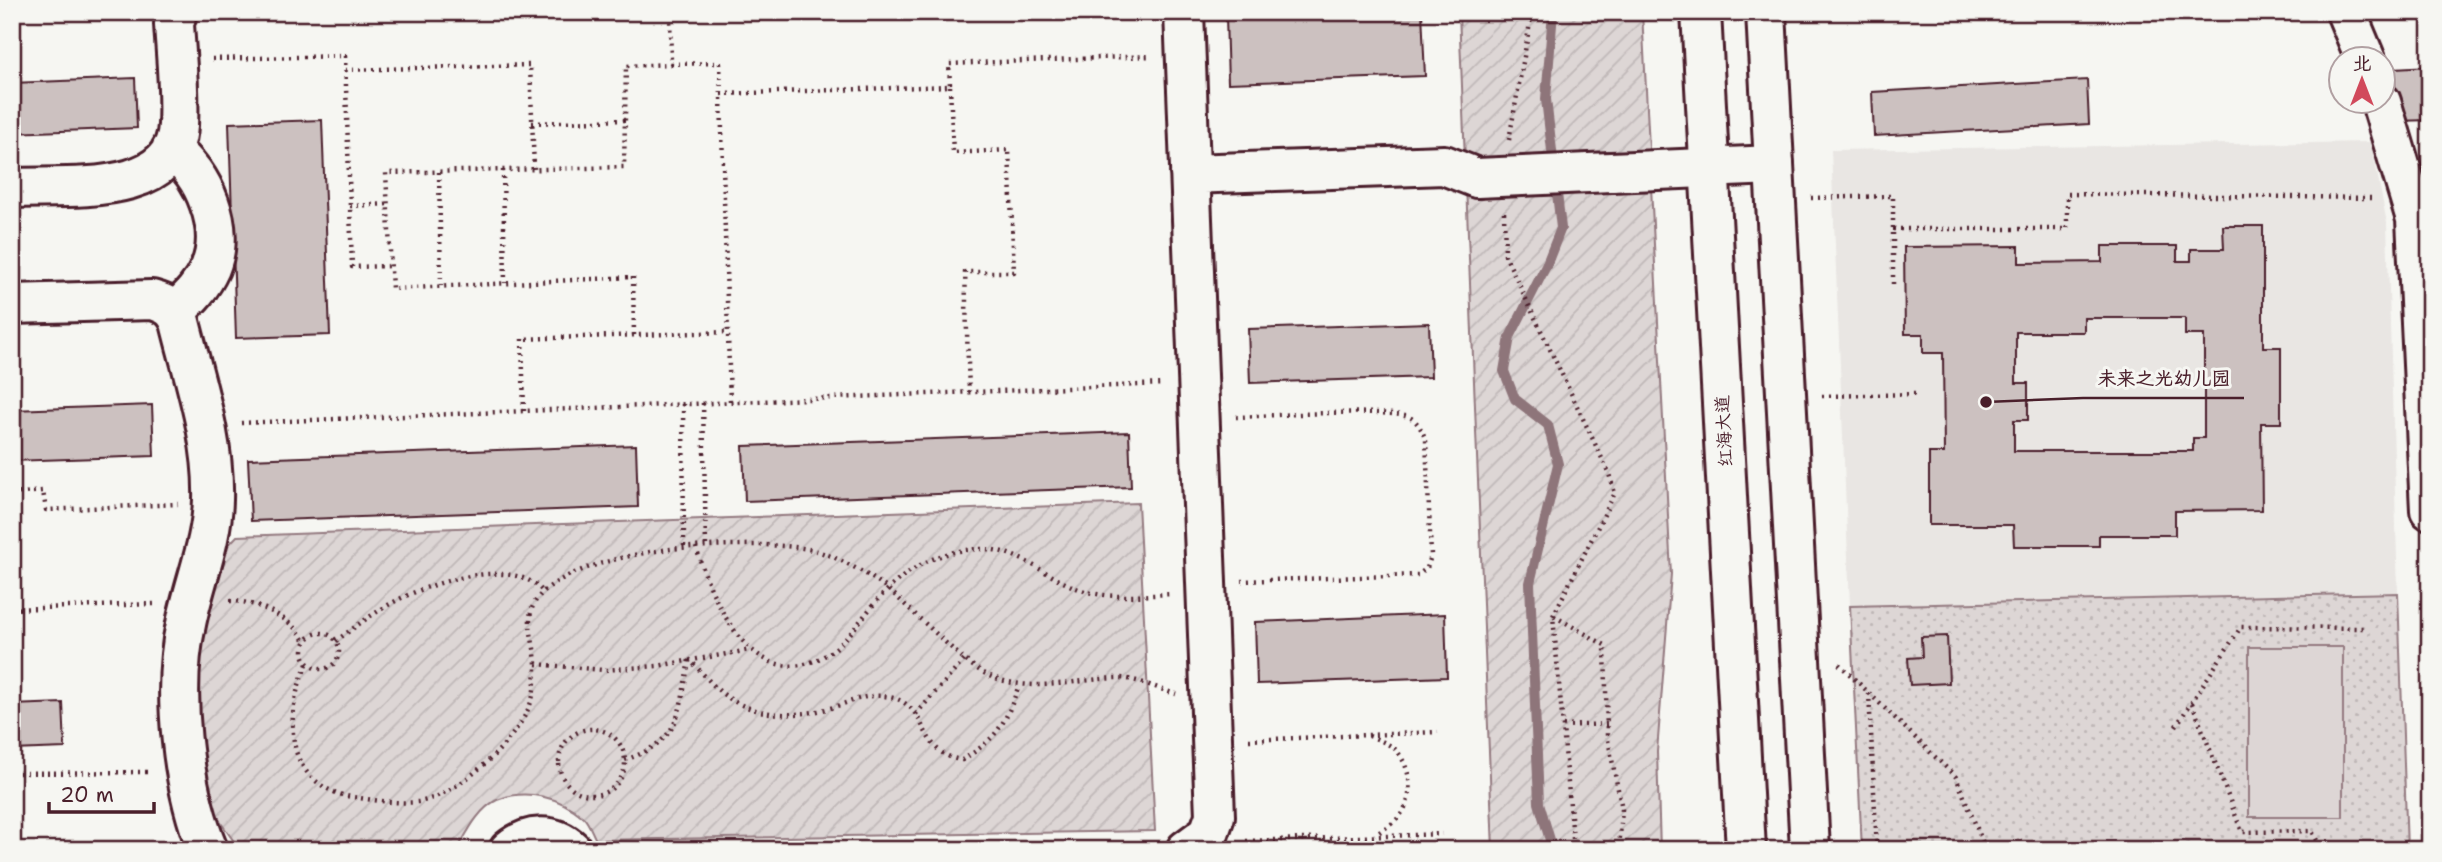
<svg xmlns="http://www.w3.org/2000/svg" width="2442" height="862" font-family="'Shantell Sans','LXGW WenKai TC',sans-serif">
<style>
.built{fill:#e9e6e3}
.grass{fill:url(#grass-dots);stroke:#947a80;stroke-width:2}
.garden{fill:url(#garden-furrows);stroke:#947a80;stroke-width:2}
.pitch{fill:#ddd6d5;stroke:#947a80;stroke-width:2}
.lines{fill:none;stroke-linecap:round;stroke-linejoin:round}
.stream{stroke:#8e747a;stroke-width:10}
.building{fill:#ccc1c0;stroke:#4a1f2b;stroke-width:2;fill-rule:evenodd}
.minor-casing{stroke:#4a1f2b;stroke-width:44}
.major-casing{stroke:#4a1f2b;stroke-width:44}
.path{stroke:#4a1f2b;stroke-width:4.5;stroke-dasharray:2 5;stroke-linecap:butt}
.minor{stroke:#f6f6f2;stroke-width:38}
.major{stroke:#f6f6f2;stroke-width:38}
.minor-bridge-casing{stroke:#4a1f2b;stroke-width:44;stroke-linecap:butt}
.minor-bridge{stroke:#f6f6f2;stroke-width:38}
.labels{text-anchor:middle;stroke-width:6;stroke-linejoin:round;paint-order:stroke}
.street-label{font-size:18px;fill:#4a1f2b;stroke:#f6f6f2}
.leader{fill:none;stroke:#4a1f2b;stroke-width:2.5}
.callout-dot{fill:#4a1f2b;stroke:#f6f6f2;stroke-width:2.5}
.callout-label{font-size:19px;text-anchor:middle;font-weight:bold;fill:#4a1f2b;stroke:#f6f6f2;stroke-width:6;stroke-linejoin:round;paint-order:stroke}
</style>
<defs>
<pattern id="grass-dots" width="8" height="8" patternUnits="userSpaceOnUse" patternTransform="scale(1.75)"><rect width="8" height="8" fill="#ddd6d5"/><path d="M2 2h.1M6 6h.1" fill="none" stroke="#bfb7b7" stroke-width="1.8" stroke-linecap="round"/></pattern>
<pattern id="garden-furrows" width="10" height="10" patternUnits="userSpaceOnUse" patternTransform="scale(1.75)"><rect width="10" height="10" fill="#ddd6d5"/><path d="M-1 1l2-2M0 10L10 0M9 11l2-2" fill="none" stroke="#bfb7b7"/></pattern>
</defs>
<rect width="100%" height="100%" fill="#f6f6f2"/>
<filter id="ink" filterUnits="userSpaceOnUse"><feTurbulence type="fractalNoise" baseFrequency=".0143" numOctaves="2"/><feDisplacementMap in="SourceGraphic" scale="14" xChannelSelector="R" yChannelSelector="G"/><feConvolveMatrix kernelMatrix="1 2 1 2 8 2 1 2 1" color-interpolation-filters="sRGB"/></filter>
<g filter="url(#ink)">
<path class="built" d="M 2371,142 L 2387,223 L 2398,593 L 1850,606 L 1831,150 Z"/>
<path class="grass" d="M 2398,593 L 2407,850 L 1862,850 L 1850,606 Z"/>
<path class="garden" d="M 1459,12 L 1642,12 L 1671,574 L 1657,752 L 1660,850 L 1493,850 Z
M 1138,503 L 1155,831 L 596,840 C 592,833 589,822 583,817 C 560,797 526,788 497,800 C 478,809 467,833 457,850 L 240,850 L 212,810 L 204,775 L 192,662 L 220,554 L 237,536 Z"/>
<path class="pitch" d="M 2249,647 L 2343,647 L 2343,817 L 2249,817 Z"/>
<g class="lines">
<path class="stream" d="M 1553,12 L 1546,99 L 1561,228 L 1546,266 L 1510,337 L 1504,371 L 1515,399 L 1548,425 L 1558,464 L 1530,583 L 1539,803 L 1553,850"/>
</g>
<path class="building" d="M 1329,12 L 1422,12 L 1425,76 L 1228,83 L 1226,16 Z
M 2430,66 L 2430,120 L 2397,121 L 2394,68 Z
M 135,78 L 137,128 L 12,133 L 12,83 Z
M 2087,80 L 2089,124 L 1874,136 L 1872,92 Z
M 322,120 L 330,335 L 236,338 L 229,123 Z
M 2223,226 L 2263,226 L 2263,347 L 2281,347 L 2281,423 L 2261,423 L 2262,510 L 2175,511 L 2175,535 L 2099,535 L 2099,546 L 2014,546 L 2013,525 L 1929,525 L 1929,453 L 1944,453 L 1943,353 L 1923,353 L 1923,334 L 1905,334 L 1904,247 L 2019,246 L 2019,263 L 2102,262 L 2102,246 L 2177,246 L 2177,261 L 2191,261 L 2191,249 L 2224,249 ZM 2084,318 L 2185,318 L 2185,335 L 2204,335 L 2204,438 L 2193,438 L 2193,451 L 2014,451 L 2014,420 L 2028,420 L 2028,383 L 2016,383 L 2016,332 L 2084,332 Z
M 1429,323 L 1431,377 L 1250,383 L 1248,329 Z
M 152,405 L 154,456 L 12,461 L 12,410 Z
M 1129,432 L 1131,487 L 745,501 L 743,446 Z
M 636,445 L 638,507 L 251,521 L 248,459 Z
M 1445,614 L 1447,677 L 1257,684 L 1255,622 Z
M 1947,636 L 1949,683 L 1910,685 L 1908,658 L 1922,657 L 1921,637 Z
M 63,703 L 65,748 L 12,750 L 12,705 Z"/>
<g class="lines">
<defs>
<path id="minor" d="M 1184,12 L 1215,816 L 1209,833 L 1186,850
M 2346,12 L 2366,60
M 2381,102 L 2416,219 L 2430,510
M 171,150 C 204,174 227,228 210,268 C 202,286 190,298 176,311
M 1611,172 L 1774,165
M 1190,174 L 1444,165 L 1477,178
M 12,188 C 64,185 175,199 178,125 C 180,92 176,57 174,24 L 177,12
M 12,304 L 152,300 C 167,304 174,308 180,322 C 194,379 215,440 213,500 C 212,542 194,583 186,624 C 171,690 182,788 208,850
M 509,850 C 528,834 553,832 572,850"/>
<path id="major" d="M 1701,12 L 1746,850
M 1766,12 L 1810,850"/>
</defs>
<use href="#minor" class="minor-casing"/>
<use href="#major" class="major-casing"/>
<path class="path" d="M 212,59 L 345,56 L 352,267 L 391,266
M 671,64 L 720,63 L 730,402
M 345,70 L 530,65 L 534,169
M 950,86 L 953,153 L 1009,150 L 1014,272 L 965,272 L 969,392
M 721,94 L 950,86 L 949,64 L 1151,56
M 532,123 L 625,120
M 1509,140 L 1532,12
M 503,170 L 505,283
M 439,172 L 441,286
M 1811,198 L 1893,196 L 1893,289
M 350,206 L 388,204
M 1504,212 L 1505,255 L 1608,471 L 1615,493 L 1553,616 L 1574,850
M 1893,229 L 2067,229 L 2067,194 L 2371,198
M 634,335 L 633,277 L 392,289 L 386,173 L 624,167 L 626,66 L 671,64 L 670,12
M 1822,396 L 1917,394
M 703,403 L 706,546
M 683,404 L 684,548
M 524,411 L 522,339 L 728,332
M 1236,417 C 1267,416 1390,407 1411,418 C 1419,423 1422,431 1426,440 L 1431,556 L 1427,568 L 1418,575 L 1242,581
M 241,423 L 1163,384
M 12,494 L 43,491 L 46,510 L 178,504
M 696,547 C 711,599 753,697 824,656 C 841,647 853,630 865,615 C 895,577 930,550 980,549 C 1020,548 1051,582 1088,592 C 1114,599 1145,595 1172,594
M 230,601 C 257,601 292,618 305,641
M 12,609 L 155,604
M 1554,616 L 1605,645 L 1607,735 L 1622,809 L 1619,850
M303 651a18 18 0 1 1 36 0a18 18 0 1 1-36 0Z
M 336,641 C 353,628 371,615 390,604 C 425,584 514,554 543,592
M 689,659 C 700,670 711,684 723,694 C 756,719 800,718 837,706 C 858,699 872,692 894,698 C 930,709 918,754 962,760 C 998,738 1005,724 1019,685
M 307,664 C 295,691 288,720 296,751 C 303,776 326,793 352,797 C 374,800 396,804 418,802 C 459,796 529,732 534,690 C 535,682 536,674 536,666 C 536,640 519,616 542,593 C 569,567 635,553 671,549 C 706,545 788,541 820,552 C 838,558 858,569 874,579 C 890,589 905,605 919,618 C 938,634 967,666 988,675 C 1031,695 1074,679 1118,678 C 1136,678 1158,689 1176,694
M 536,664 L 603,670 L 657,666 L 750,650
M 1839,664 L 1956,777 L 1986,850
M 1869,693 L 1877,850
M 2192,703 L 2242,832 L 2312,831 L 2322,850
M 916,714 L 966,658
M 1563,726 L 1607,724
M 2176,726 L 2241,627 L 2366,628
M559 762a33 33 0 1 1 66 0a33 33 0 1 1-66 0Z
M 1369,736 C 1377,739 1387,743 1394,748 C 1412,766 1416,800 1397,819 C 1391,825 1382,830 1375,835
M 1249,740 L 1438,732
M 625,760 C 682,740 679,714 689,660
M 12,773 L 149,772
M 1246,841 L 1442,834"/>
<use href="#minor" class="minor"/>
<use href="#major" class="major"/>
<defs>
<path id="minor-bridge" d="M 1477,178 L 1611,172"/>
</defs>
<use href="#minor-bridge" class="minor-bridge-casing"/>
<use href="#minor-bridge" class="minor-bridge"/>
</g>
</g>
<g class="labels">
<g class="street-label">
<text transform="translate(1724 431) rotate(-93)" y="6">红海大道</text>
</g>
</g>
<path class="leader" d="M1986 402L2083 398H2244"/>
<circle class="callout-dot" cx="1986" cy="402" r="7"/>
<g class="callout-label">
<text x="2164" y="385">未来之光幼儿园</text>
</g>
<rect width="2442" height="862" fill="none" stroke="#f6f6f2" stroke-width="42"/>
<rect x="21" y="21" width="2400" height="820" fill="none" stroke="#4a1f2b" stroke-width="2.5" filter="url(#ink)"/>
<g transform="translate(2362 80)"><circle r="33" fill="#f6f6f2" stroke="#b1a0a2" stroke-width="2"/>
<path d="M0-5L12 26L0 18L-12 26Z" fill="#d1495b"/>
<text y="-10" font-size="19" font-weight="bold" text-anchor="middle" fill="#4a1f2b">北</text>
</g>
<path d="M49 802v10h105v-10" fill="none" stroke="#4a1f2b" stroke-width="3.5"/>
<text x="60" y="802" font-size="21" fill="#4a1f2b" stroke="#f6f6f2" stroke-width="5" paint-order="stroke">20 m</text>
</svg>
